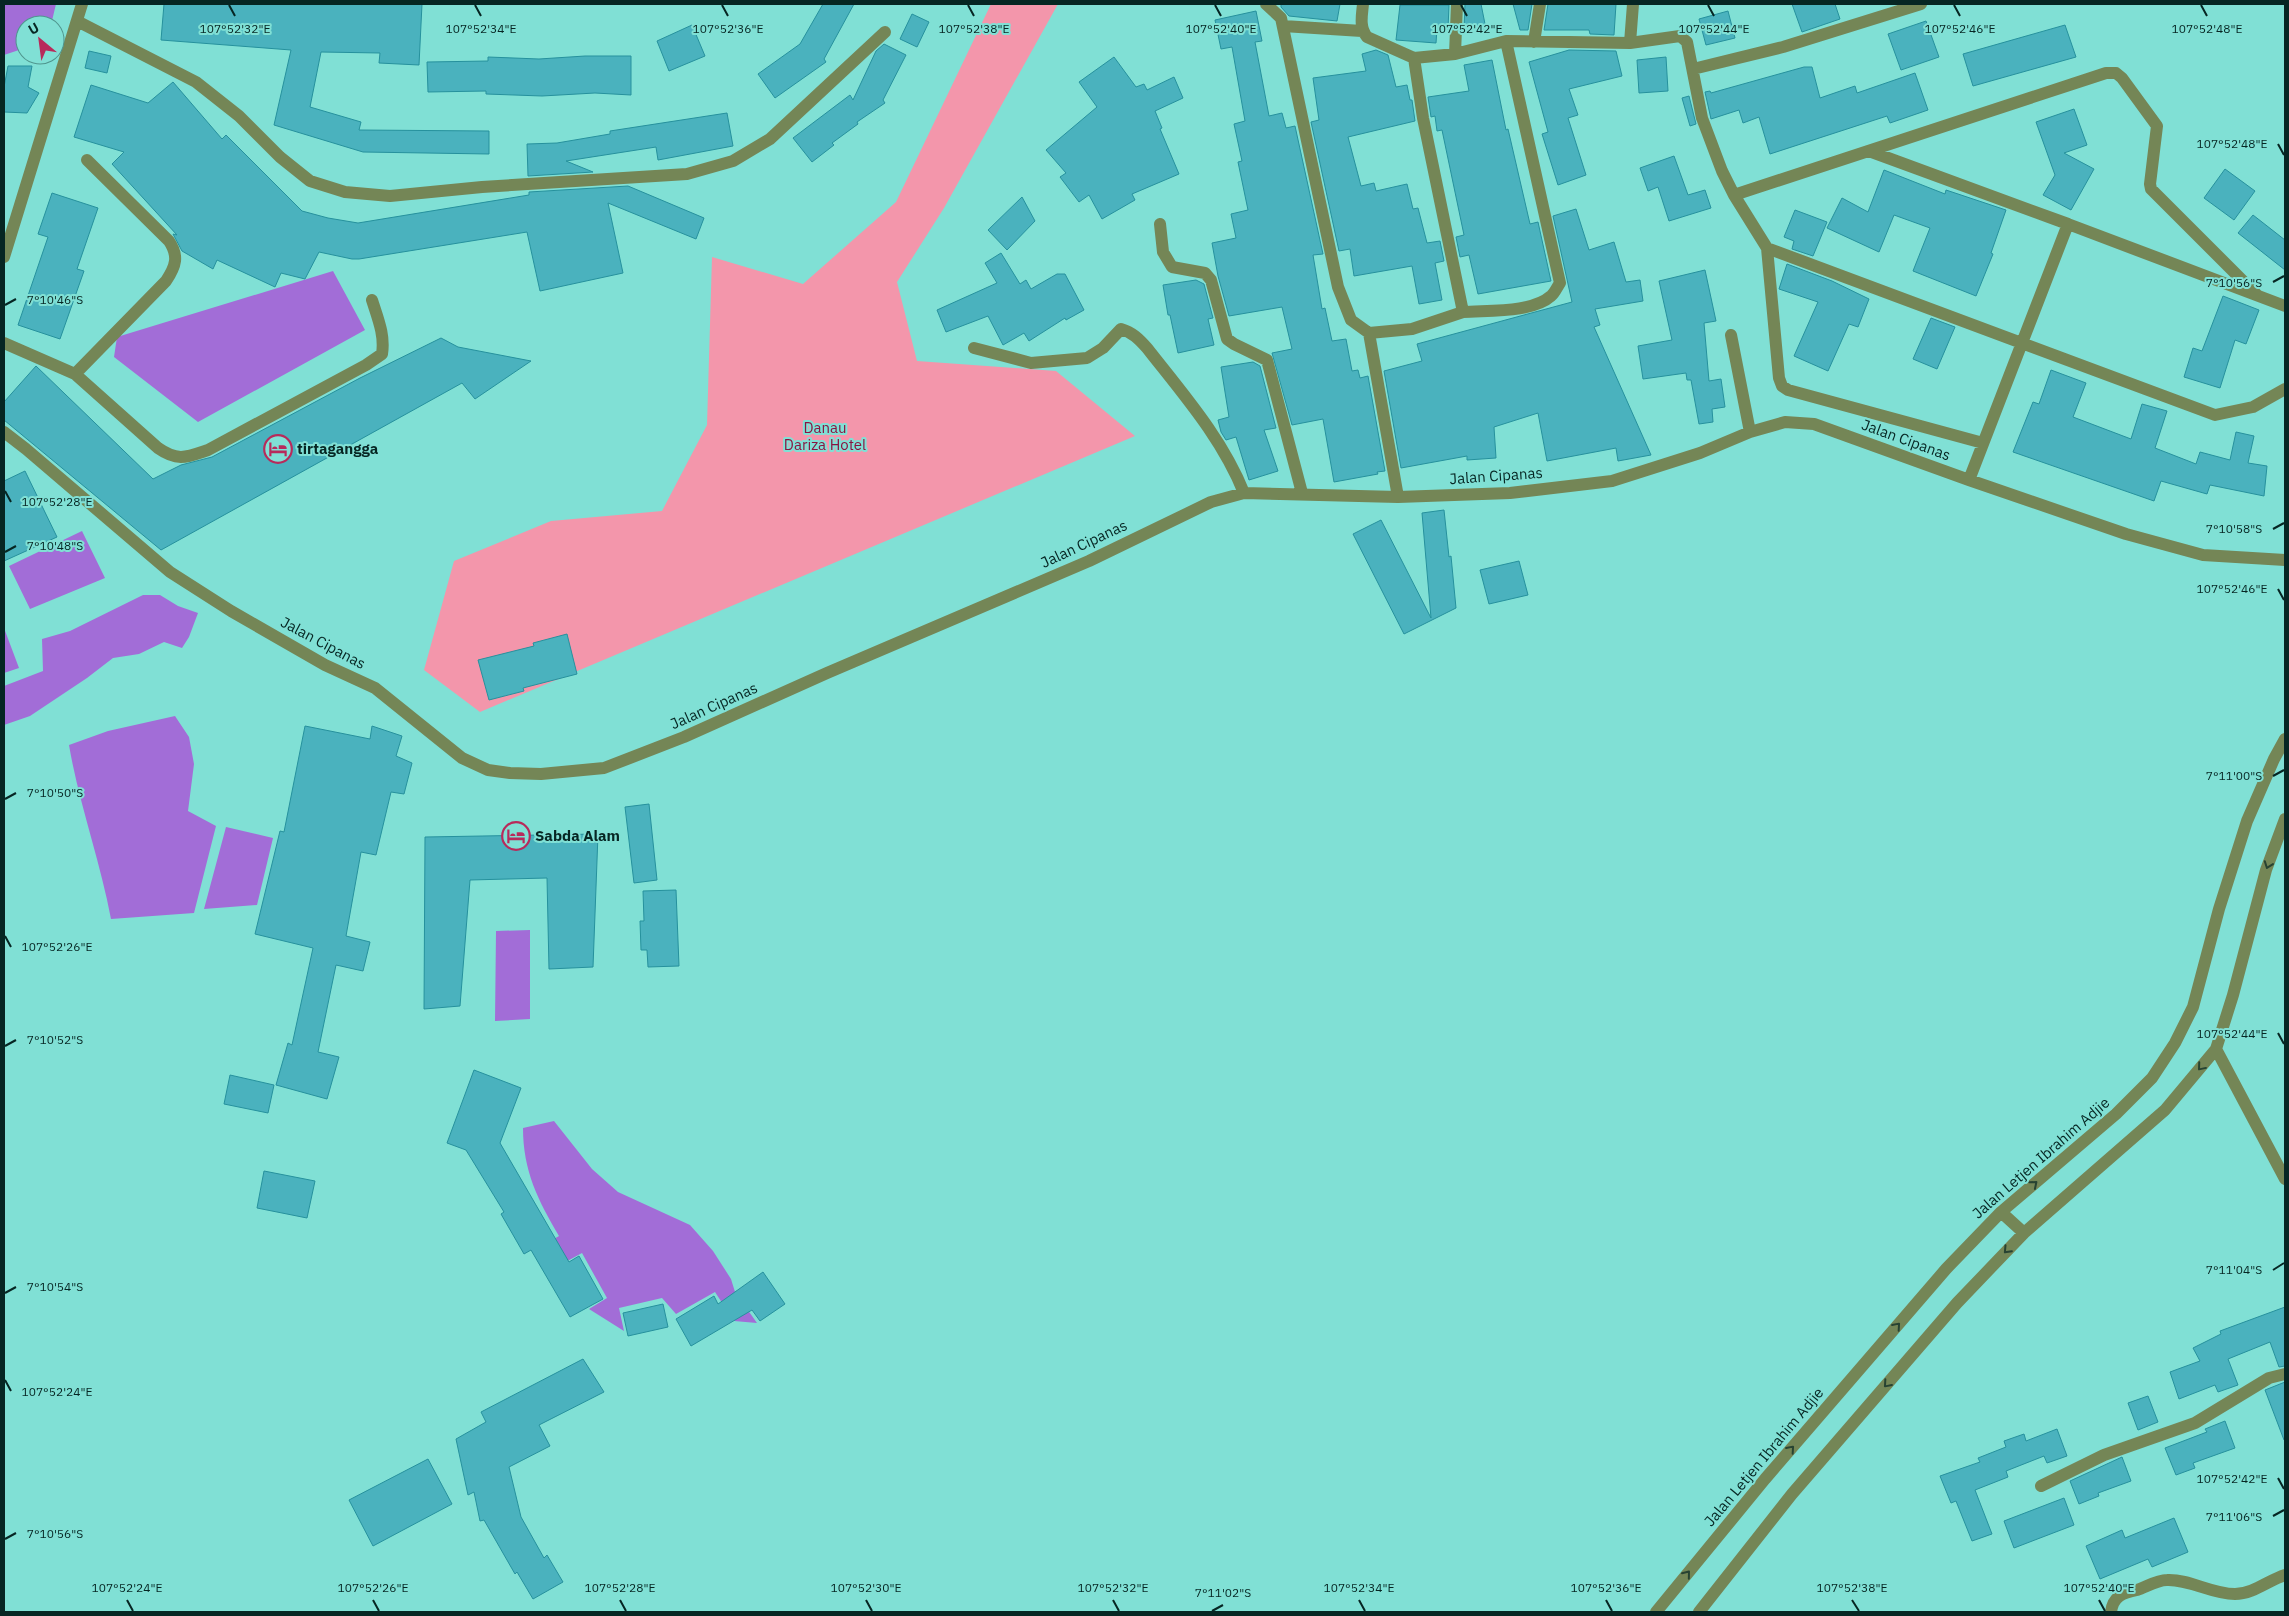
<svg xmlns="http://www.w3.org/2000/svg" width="2289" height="1616" font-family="'IBM Plex Sans',sans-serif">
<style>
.green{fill:#f396ab}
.water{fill:#a26dd7}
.building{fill:#4ab2be;stroke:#26919d}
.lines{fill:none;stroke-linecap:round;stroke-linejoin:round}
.minor{stroke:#748656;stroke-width:12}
.oneway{stroke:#274332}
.ticks{fill:none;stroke:#062623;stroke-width:2}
.labels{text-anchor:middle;stroke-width:4;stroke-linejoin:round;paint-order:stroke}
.park-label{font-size:15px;fill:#891440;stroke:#80e0d5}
.street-label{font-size:15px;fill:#062623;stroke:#80e0d5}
.poi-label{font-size:15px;font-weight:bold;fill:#062623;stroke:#80e0d5;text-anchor:start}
.ticks-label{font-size:12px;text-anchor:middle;fill:#062623;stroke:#80e0d5;stroke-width:4;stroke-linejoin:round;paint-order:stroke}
</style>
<rect width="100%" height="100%" fill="#80e0d5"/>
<path class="green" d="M 991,4 L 1058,4 L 944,208 L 897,282 L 917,361 L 1056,371 L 1135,436 L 480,712 L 424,670 L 454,561 L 551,521 L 662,511 L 707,425 L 712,257 L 803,284 L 896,202 Z"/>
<path class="water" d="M 4,4 L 56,4 L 51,25 L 25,25 L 25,48 L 4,55 Z
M 333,271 L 365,330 L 198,422 L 114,357 L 117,337 Z
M 82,531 L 105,578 L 30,609 L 9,566 Z
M 143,595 L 160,595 L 178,606 L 198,613 L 189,637 L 182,648 L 164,642 L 139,654 L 113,658 L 87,678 L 30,716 L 4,725 L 4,686 L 43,671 L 42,639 L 70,631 Z
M 4,628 L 19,668 L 4,673 Z
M 175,716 L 189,737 L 194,764 L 188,811 L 216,826 L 194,913 L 111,919 C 100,860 79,804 69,745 L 108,731 Z
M 226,827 L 273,838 L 257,905 L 204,909 Z
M 530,930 L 530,1019 L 495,1021 L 496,931 Z
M 554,1121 L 592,1169 L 618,1192 L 690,1225 L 713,1251 L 731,1279 L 735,1292 L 757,1323 L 734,1321 L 715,1292 L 676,1314 L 662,1298 L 619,1308 L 624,1331 L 589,1309 L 607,1298 L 582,1253 L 560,1265 L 547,1243 L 559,1236 C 538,1200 523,1171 523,1128 Z"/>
<path class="building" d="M 164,4 L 422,4 L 419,65 L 379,63 L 380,53 L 321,52 L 310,107 L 361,122 L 359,130 L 489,131 L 489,154 L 363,152 L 274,125 L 291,50 L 161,40 Z
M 823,4 L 854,4 L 824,59 L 826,62 L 775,98 L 758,74 L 800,44 Z
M 1281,4 L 1340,4 L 1337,21 L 1289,16 L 1281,7 Z
M 1465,4 L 1481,4 L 1486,29 L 1464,29 Z
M 1513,4 L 1532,4 L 1528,30 L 1520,30 Z
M 1548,4 L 1616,4 L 1614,35 L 1590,34 L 1589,30 L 1544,30 Z
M 1792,4 L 1835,4 L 1840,19 L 1802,32 Z
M 1400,5 L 1449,5 L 1448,29 L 1437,29 L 1436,43 L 1396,40 Z
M 1256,11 L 1262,41 L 1255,42 L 1269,116 L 1282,113 L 1286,128 L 1295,126 L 1323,254 L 1313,255 L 1322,309 L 1325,308 L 1332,341 L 1346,339 L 1352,371 L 1358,370 L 1360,378 L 1368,376 L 1385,471 L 1377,472 L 1378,474 L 1334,482 L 1323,419 L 1292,425 L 1272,353 L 1292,349 L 1282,307 L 1229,316 L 1218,276 L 1212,243 L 1236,238 L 1231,214 L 1248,210 L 1238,162 L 1242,161 L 1234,124 L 1245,121 L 1232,47 L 1221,49 L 1215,20 Z
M 1728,11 L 1735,38 L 1706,45 L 1699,19 Z
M 912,14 L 929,22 L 917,47 L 900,39 Z
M 1926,21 L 1939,57 L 1901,70 L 1888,34 Z
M 692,25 L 705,56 L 669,71 L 657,41 Z
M 2065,25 L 2076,57 L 1973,86 L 1963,54 Z
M 884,44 L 906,55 L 883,100 L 885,103 L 857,122 L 858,124 L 832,143 L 834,145 L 812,162 L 793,138 L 850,95 L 853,100 L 876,51 Z
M 1376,50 L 1388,55 L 1396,87 L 1407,85 L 1410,100 L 1412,100 L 1415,121 L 1348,137 L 1361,186 L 1374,183 L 1376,191 L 1407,184 L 1413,209 L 1418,208 L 1427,243 L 1440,241 L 1444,261 L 1435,263 L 1442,300 L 1419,304 L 1412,266 L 1354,276 L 1350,249 L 1339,251 L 1311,122 L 1319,120 L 1313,78 L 1366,71 L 1362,54 Z
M 1569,50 L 1616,51 L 1622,76 L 1569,89 L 1578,115 L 1568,118 L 1586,175 L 1558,185 L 1542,134 L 1548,132 L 1529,62 Z
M 89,51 L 111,56 L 107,73 L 85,68 Z
M 585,56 L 631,56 L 631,95 L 595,93 L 542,96 L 486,94 L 486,91 L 428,92 L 427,62 L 488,61 L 488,57 L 539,59 Z
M 1114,57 L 1136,87 L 1144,84 L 1147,90 L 1174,77 L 1183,98 L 1155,111 L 1162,128 L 1160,129 L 1179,174 L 1132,194 L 1135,200 L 1102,219 L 1089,195 L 1079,202 L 1060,177 L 1066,173 L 1046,150 L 1097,107 L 1079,82 Z
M 1666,57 L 1668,91 L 1639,93 L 1637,60 Z
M 1492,60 L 1506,130 L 1508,129 L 1530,224 L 1538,222 L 1551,281 L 1478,294 L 1469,255 L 1460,257 L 1456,237 L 1464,235 L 1442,130 L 1437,131 L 1435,116 L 1431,117 L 1428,97 L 1469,91 L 1464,65 Z
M 8,66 L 32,66 L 28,87 L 39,93 L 27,113 L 4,112 L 4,87 Z
M 1804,67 L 1812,67 L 1820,98 L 1855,86 L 1857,93 L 1915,73 L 1928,110 L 1890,123 L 1887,116 L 1770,154 L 1759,117 L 1743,123 L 1739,110 L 1711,119 L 1705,92 L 1710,91 L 1711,93 Z
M 173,82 L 222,139 L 226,135 L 302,211 L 328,218 L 358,223 L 529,195 L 529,192 L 628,186 L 704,218 L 696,239 L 608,203 L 623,273 L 540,291 L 527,232 L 359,259 L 352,259 L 319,252 L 305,279 L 281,273 L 275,287 L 217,260 L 213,269 L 182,251 L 173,234 L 177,235 L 112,164 L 124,152 L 74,137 L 91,85 L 148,103 Z
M 1689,96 L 1696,124 L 1690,126 L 1682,98 Z
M 2074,109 L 2087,145 L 2064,153 L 2094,169 L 2071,210 L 2043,195 L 2055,175 L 2036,122 Z
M 727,113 L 733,146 L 658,160 L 656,147 L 566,161 L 593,172 L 528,176 L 527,144 L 557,143 L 610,134 L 610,131 Z
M 1674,156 L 1688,195 L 1705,190 L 1711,208 L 1669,221 L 1658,187 L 1648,191 L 1640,168 Z
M 2225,169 L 2255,191 L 2234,220 L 2204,198 Z
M 1884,170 L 1945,194 L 1946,190 L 2006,210 L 1991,253 L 1993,254 L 1976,296 L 1913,271 L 1930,228 L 1894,215 L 1879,252 L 1827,228 L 1842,198 L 1868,212 Z
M 52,193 L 98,208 L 77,269 L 84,271 L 60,339 L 18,325 L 48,237 L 38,234 Z
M 1022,197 L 1035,221 L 1007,250 L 988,230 Z
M 1576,209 L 1589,250 L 1614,242 L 1626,282 L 1640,280 L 1643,301 L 1595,309 L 1600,325 L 1594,327 L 1651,455 L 1618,461 L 1616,448 L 1547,461 L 1538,413 L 1494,427 L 1496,458 L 1467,460 L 1467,456 L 1401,468 L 1384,371 L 1422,361 L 1417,344 L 1572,302 L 1553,216 Z
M 1795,210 L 1827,222 L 1813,256 L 1792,249 L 1794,241 L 1784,237 Z
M 2253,215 L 2285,240 L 2285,270 L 2238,233 Z
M 1001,253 L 1020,284 L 1026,280 L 1031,289 L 1057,274 L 1065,274 L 1084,310 L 1066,320 L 1065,318 L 1029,341 L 1024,333 L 1003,345 L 988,316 L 946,332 L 937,310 L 997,283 L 985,263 Z
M 1787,264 L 1832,281 L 1869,299 L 1858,327 L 1849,324 L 1828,371 L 1794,356 L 1818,302 L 1779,289 Z
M 1705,270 L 1716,321 L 1704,323 L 1709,381 L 1721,379 L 1725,407 L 1712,409 L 1713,422 L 1699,424 L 1691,380 L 1687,380 L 1686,373 L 1643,379 L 1638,346 L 1672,340 L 1659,281 Z
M 1196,280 L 1204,284 L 1213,318 L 1208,319 L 1214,345 L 1178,353 L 1170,315 L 1168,315 L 1163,285 Z
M 2223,296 L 2259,310 L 2246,344 L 2235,340 L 2220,388 L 2184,377 L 2193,348 L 2202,351 Z
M 1931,318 L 1955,327 L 1937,369 L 1913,359 Z
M 441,338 L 458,347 L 531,361 L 475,399 L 462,383 L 161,550 L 4,420 L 4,402 L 36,366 L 153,479 L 181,465 L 212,457 L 360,378 Z
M 1253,362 L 1260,366 L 1276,428 L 1264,430 L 1278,471 L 1249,480 L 1236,437 L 1226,440 L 1221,432 L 1218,420 L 1229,417 L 1221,367 Z
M 2051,370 L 2086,383 L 2073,417 L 2131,439 L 2142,404 L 2167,411 L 2155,448 L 2196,464 L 2200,452 L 2230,460 L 2236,432 L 2254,436 L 2248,463 L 2267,466 L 2264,496 L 2210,485 L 2207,494 L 2161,481 L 2154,501 L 2013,452 L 2033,402 L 2039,404 Z
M 25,471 L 57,537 L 4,561 L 4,481 Z
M 1444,510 L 1449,557 L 1451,556 L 1456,608 L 1404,634 L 1353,534 L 1381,520 L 1431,618 L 1422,513 Z
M 1519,561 L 1528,595 L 1489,604 L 1480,570 Z
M 567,634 L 577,674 L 523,688 L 524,691 L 489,700 L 478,660 L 534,646 L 533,643 Z
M 305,726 L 370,739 L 372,726 L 402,736 L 396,756 L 412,763 L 404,794 L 391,792 L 376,855 L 361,852 L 346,936 L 370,942 L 363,971 L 336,965 L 318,1052 L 339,1057 L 327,1099 L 276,1085 L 288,1043 L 292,1045 L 313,948 L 255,934 L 280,831 L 284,832 Z
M 649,804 L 657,880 L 634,883 L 625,807 Z
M 598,834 L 593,967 L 549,969 L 547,878 L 470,880 L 460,1006 L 424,1009 L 425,837 Z
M 676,890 L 679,966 L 648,967 L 647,950 L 641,950 L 640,921 L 644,921 L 643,891 Z
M 474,1070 L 521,1088 L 500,1143 L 569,1262 L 579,1256 L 603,1299 L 570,1317 L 531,1250 L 524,1254 L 501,1214 L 504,1212 L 466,1150 L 447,1143 Z
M 230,1075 L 274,1085 L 268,1113 L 224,1104 Z
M 264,1171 L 315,1181 L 307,1218 L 257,1208 Z
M 763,1272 L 785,1304 L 760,1321 L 752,1310 L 691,1346 L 676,1319 L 714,1296 L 718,1304 Z
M 663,1304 L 668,1327 L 628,1336 L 623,1313 Z
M 2285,1307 L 2285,1366 L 2279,1367 L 2270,1342 L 2228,1359 L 2238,1385 L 2218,1392 L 2215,1385 L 2179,1399 L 2170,1372 L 2200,1361 L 2193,1348 L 2221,1334 L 2220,1331 Z
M 583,1359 L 604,1392 L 539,1425 L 550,1446 L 509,1467 L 521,1517 L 544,1558 L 547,1555 L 563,1582 L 533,1599 L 517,1572 L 515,1574 L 484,1520 L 480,1521 L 474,1492 L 468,1495 L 456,1439 L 486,1422 L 481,1412 Z
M 2285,1382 L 2285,1439 L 2284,1440 L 2265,1390 Z
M 2148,1396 L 2158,1422 L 2138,1430 L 2128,1403 Z
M 2225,1421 L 2235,1448 L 2193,1463 L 2195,1468 L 2176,1475 L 2165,1448 L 2207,1432 L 2205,1429 Z
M 2057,1429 L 2067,1456 L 2047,1463 L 2044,1456 L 2006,1471 L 2008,1477 L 1975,1490 L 1992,1534 L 1972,1541 L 1956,1501 L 1951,1503 L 1940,1476 L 1980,1462 L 1978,1458 L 2006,1447 L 2004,1441 L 2024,1434 L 2026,1441 Z
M 2122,1457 L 2131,1481 L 2098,1493 L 2099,1496 L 2079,1504 L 2070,1481 Z
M 428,1459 L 452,1504 L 373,1546 L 349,1500 Z
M 2064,1498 L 2074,1525 L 2014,1548 L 2004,1521 Z
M 2174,1518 L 2188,1552 L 2152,1567 L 2148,1559 L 2100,1579 L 2086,1546 L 2122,1530 L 2125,1538 Z"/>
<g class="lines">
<path class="minor" d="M 1266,4 L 1281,18 L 1338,287 L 1351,320 L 1369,333 L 1398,497
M 1363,4 C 1362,15 1359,27 1367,37 L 1414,58
M 77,21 L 196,82 L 239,116 L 280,157 L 310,181 L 345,192 L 390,196 L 482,187 L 687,174 L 733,161 L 770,139 L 885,32
M 1283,26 L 1362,31
M 1534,42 L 1540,4
M 1630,43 L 1633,4
M 1455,54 L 1506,41 L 1630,43 L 1680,36 L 1687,42 L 1702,118 L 1722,171 L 1734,195 L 1767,248 L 1779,378 L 1782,386 L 1788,390 L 1983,443
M 1414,58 L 1455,54 L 1457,4
M 1693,69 L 1783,47 L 1921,4
M 1869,151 L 2068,224
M 1734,195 L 2106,73 L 2116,73 L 2122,78 L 2157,126 L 2150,184 L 2151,189 L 2257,295
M 1160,224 L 1163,252 L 1172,267 L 1205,273 L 1211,280 L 1227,339 L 1234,344 L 1267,360 L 1302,493
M 1767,248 L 2215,415 L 2253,407 L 2285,389
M 4,257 L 82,4
M 1463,312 C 1488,310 1532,313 1551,296 C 1555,293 1557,287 1560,283 L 1506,41
M 1369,333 L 1412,329 L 1463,312 L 1423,118 L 1414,58
M 1731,335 L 1750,432
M 4,343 L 75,374 L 158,448 C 178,462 187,457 208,450 L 366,365 L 382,354 C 385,335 378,319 372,300
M 974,348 L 1031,363 L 1087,358 L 1103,348 L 1121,329 C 1132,332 1139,339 1147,348 C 1183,394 1222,438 1244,493
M 75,374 L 166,281 C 176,266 179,256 169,241 L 87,160
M 4,432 L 26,449 L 170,572 L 231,611 L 325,665 L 375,688 L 462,758 L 488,770 L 510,773 L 541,774 L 604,768 L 684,737 L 827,673 L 1089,561 L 1211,502 L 1244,493 L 1398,497 L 1510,493 L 1612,481 L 1700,453 L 1750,432 L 1785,422 L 1814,424 L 1969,480 L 2126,534 L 2203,555 L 2285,560
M 1969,480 L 2068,224 L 2285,306
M 2216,1049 L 2285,1179
M 2001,1212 L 2024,1233
M 2041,1486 L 2104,1455 L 2195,1423 L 2269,1378 L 2285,1374
M 1656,1612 L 1765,1479 L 1946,1269 L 2001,1212 L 2116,1114 L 2152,1078 L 2175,1043 L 2193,1007 L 2219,909 L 2247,821 L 2274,759 L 2285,739
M 1699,1612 L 1792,1494 L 1957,1303 L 2024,1233 L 2165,1110 L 2216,1049 L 2233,995 L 2266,870 L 2285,819
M 2111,1612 C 2113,1596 2123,1593 2137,1590 C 2146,1587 2157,1580 2167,1580 C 2190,1579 2211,1594 2235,1594 C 2253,1594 2269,1580 2285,1575"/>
</g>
<defs><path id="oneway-chevron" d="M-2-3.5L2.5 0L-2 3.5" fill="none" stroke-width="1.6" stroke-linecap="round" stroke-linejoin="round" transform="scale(1.25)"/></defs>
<g class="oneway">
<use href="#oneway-chevron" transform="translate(2268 865) rotate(110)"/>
<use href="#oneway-chevron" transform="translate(2201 1067) rotate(130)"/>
<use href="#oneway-chevron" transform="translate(2034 1184) rotate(-40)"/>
<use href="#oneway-chevron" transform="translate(2007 1250) rotate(133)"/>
<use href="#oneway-chevron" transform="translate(1897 1326) rotate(-49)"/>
<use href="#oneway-chevron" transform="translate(1887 1384) rotate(131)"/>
<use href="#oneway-chevron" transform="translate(1791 1449) rotate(-49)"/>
<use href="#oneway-chevron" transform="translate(1687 1574) rotate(-51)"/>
</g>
<path class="ticks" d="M 229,5 L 235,16M 475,5 L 481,16M 722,5 L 728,16M 968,5 L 974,16M 1215,5 L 1221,16M 1461,5 L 1467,16M 1708,5 L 1714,16M 1954,5 L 1960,16M 2201,5 L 2207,16M 2278,144 L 2284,155M 2273,282 L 2284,276M 5,305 L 16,299M 5,491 L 11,502M 2273,529 L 2284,523M 5,552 L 16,546M 2278,589 L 2284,600M 2273,776 L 2284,770M 5,799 L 16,793M 5,936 L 11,947M 2278,1033 L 2284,1044M 5,1046 L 16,1040M 2273,1270 L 2284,1263M 5,1293 L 16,1287M 5,1380 L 11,1391M 2278,1478 L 2284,1489M 2273,1516 L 2284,1510M 5,1539 L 16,1533M 127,1600 L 133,1611M 373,1600 L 379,1611M 620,1600 L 626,1611M 866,1600 L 872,1611M 1113,1600 L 1119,1611M 1359,1600 L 1365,1611M 1606,1600 L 1612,1611M 1852,1600 L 1859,1611M 2099,1600 L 2105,1611M 1212,1611 L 1223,1605"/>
<defs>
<symbol id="hotel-ring" viewBox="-11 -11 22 22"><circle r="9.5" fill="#80e0d5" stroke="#b82a5b" stroke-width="1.5"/><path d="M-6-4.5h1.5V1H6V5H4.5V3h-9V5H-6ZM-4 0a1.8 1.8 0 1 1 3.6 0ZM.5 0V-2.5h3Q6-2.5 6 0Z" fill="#b82a5b"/></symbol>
</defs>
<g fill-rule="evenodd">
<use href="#hotel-ring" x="262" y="433" width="32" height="32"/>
<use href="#hotel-ring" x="500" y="820" width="32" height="32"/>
</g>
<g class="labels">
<g class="park-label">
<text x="825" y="433">Danau<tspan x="825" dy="17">Dariza Hotel</tspan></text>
</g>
<g class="street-label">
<text transform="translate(1906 440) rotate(20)" y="5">Jalan Cipanas</text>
<text transform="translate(1496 476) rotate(-4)" y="5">Jalan Cipanas</text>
<text transform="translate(1084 544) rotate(-25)" y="5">Jalan Cipanas</text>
<text transform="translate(323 643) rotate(28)" y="5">Jalan Cipanas</text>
<text transform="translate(714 706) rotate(-24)" y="5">Jalan Cipanas</text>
<text transform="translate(2041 1158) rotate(-41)" y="5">Jalan Letjen Ibrahim Adjie</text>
<text transform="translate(1764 1457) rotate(-50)" y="5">Jalan Letjen Ibrahim Adjie</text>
</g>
<g class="poi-label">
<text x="297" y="454">tirtagangga</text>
<text x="535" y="841">Sabda Alam</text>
</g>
</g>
<g class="ticks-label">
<text x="235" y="33">107°52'32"E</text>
<text x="481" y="33">107°52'34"E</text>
<text x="728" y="33">107°52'36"E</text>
<text x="974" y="33">107°52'38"E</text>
<text x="1221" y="33">107°52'40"E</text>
<text x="1467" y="33">107°52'42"E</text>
<text x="1714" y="33">107°52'44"E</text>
<text x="1960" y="33">107°52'46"E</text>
<text x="2207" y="33">107°52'48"E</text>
<text x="2232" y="148">107°52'48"E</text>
<text x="2234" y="287">7°10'56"S</text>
<text x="55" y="304">7°10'46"S</text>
<text x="57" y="506">107°52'28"E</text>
<text x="2234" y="533">7°10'58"S</text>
<text x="55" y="550">7°10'48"S</text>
<text x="2232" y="593">107°52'46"E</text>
<text x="2234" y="780">7°11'00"S</text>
<text x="55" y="797">7°10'50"S</text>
<text x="57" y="951">107°52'26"E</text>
<text x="2232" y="1038">107°52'44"E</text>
<text x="55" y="1044">7°10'52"S</text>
<text x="2234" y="1274">7°11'04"S</text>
<text x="55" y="1291">7°10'54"S</text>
<text x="57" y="1396">107°52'24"E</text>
<text x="2232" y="1483">107°52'42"E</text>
<text x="2234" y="1521">7°11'06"S</text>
<text x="55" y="1538">7°10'56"S</text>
<text x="127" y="1592">107°52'24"E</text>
<text x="373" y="1592">107°52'26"E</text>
<text x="620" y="1592">107°52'28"E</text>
<text x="866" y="1592">107°52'30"E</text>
<text x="1113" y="1592">107°52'32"E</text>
<text x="1359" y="1592">107°52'34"E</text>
<text x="1606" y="1592">107°52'36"E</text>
<text x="1852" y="1592">107°52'38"E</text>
<text x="2099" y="1592">107°52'40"E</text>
<text x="1223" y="1597">7°11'02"S</text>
</g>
<rect width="2289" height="1616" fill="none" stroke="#062623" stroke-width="10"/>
<g transform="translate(40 40) rotate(331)"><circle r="24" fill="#80e0d5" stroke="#4f968e"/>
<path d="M0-4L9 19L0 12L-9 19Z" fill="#b82a5b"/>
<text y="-8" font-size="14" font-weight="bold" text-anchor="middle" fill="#062623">U</text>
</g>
</svg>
